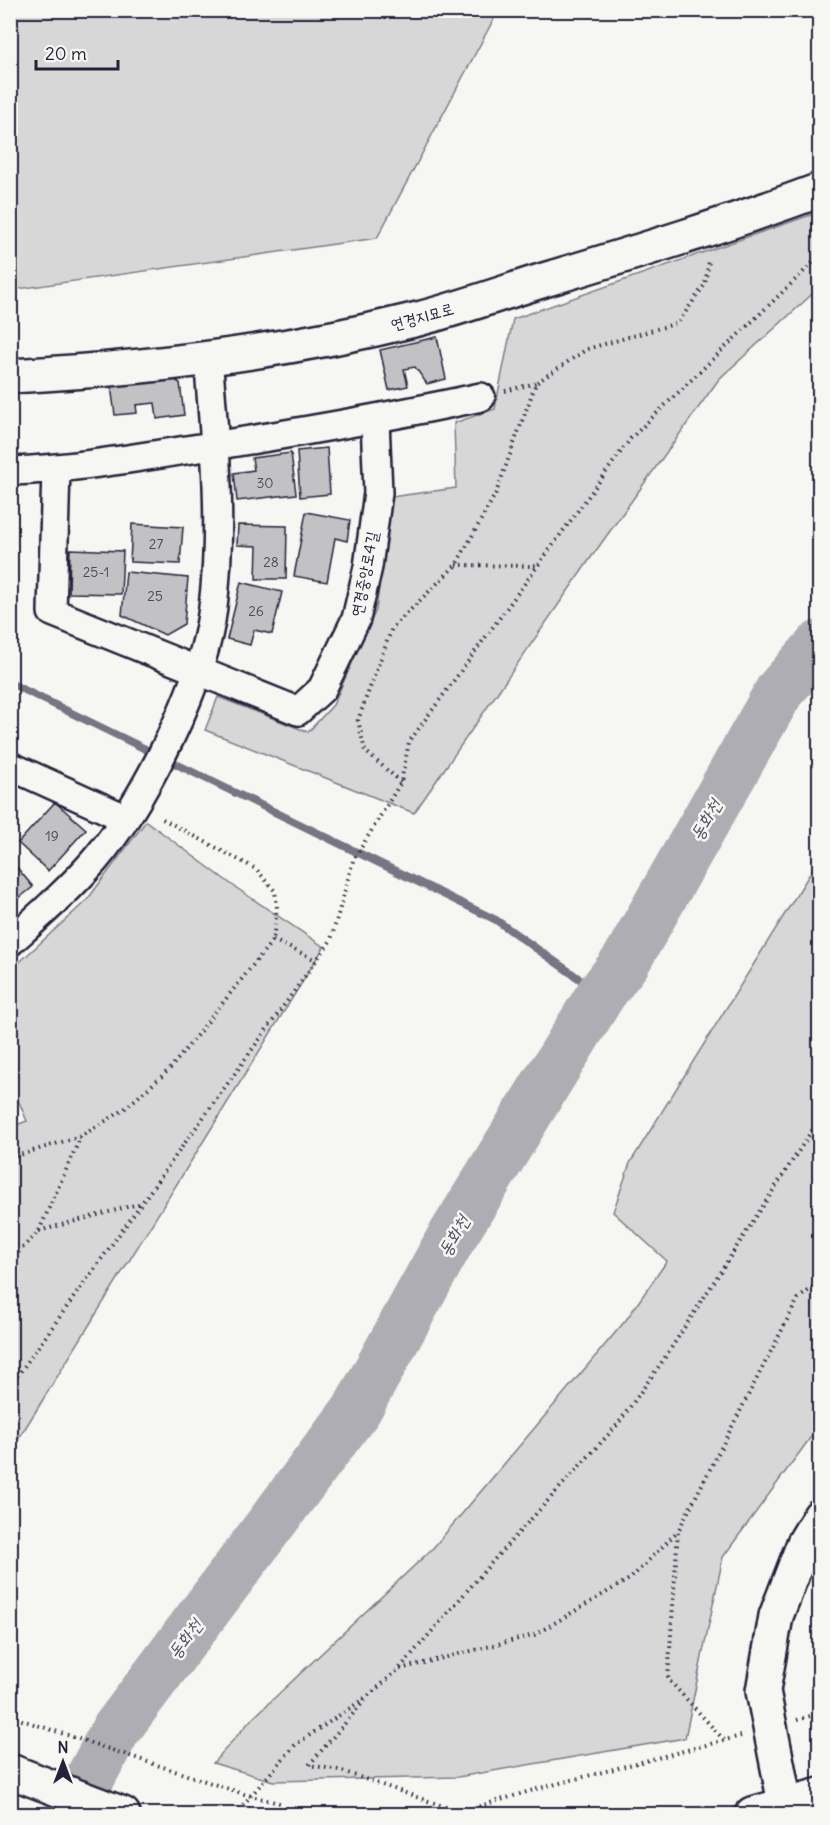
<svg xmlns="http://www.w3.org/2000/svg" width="830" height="1825" font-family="Delius,'Poor Story',sans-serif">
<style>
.green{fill:#d7d7d7;stroke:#7c7c89;stroke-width:1.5}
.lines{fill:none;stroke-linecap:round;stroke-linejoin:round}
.stream{stroke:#757583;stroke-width:8}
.river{stroke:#adadb3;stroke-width:50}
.building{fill:#c2c2c4;stroke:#22223b;stroke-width:1.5}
.street-casing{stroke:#22223b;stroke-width:32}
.secondary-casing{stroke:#22223b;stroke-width:38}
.path{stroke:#22223b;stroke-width:4;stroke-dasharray:1.5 4.5;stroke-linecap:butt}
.street{stroke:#f6f6f2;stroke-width:27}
.secondary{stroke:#f6f6f2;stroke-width:33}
.path-bridge{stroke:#22223b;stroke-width:4;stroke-dasharray:1.5 4.5;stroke-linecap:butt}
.labels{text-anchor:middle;stroke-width:5;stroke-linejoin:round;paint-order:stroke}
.number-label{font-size:14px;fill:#4a4a5d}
.street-label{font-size:16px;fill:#22223b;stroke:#f6f6f2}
.water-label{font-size:18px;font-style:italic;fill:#535365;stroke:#f6f6f2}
</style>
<rect width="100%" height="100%" fill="#f6f6f2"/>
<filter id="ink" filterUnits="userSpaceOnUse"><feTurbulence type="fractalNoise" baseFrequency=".0167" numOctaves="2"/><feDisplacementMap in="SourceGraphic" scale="12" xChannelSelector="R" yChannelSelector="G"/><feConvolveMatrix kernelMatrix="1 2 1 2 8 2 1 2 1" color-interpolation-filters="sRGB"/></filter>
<g filter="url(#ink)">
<path class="green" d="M 10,11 L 11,10 L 498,11 L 377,238 L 11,290 Z
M 819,212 L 819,288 L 719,379 L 590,559 L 414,813 L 205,730 L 218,697 L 308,732 L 333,705 L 376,610 L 391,497 L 456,488 L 454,423 L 495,409 L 513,319 Z
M 146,821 L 235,887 L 324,947 L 11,1451 L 11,1127 L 27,1121 L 11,1083 L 11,970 L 87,900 Z
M 819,859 L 819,1426 L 723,1557 L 685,1738 L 458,1777 L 273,1781 L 213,1763 L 250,1721 L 433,1548 L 626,1320 L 667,1261 L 613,1212 L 630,1163 Z"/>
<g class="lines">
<path class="stream" d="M 10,683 L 496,920 L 601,994"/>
<path class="river" d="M 71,1814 L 115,1731 L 357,1409 L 450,1240 L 601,994 L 626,961 L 780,690 L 820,645"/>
</g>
<path class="building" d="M 437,337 L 446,379 L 427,384 L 415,367 L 404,369 L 408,386 L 389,390 L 380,350 Z
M 173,379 L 180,383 L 184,415 L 157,419 L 155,403 L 136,405 L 137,413 L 115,415 L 111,386 Z
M 327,448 L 330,494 L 300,497 L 297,451 Z
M 291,453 L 296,494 L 237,501 L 234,473 L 254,470 L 252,458 Z
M 306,512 L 350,520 L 347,541 L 335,538 L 327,582 L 294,576 Z
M 132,524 L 183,527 L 180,564 L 130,562 Z
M 238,525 L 287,526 L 286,579 L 256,579 L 257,546 L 237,545 Z
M 70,549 L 123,551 L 121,594 L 69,593 Z
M 126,572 L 188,578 L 184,624 L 165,635 L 122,615 Z
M 241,582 L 282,592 L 272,634 L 254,630 L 250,645 L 227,639 Z
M 55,802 L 86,829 L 48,871 L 18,843 Z
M 10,859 L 33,887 L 14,902 L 10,898 Z"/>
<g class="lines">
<defs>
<path id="street" d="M 56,469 L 52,612 L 298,711 L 322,689 L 356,619 L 368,567 L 378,493 L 375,420
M 10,471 C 70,469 128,459 186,450 C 285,435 383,418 481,397
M 10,766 L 125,818
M 10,942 C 40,915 69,890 95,860 C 144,802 205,681 213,607 C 223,524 215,440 208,357"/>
<path id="secondary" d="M 10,376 C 147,369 286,352 418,319 C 461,308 502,293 544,280 C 637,252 729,224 820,190
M 10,1771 L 123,1814
M 752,1814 L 820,1795
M 787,1814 L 763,1691 L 776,1616 L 804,1543 L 820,1516"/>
</defs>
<use href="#street" class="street-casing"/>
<use href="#secondary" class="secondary-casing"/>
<path class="path" d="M 505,391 L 536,383
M 456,565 L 538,566
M 401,782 L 365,751 L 358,720 L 392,628 L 456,565 L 496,493 L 536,383 L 587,349 L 678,323 L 705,284 L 709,261
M 273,940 L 316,960
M 10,1158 L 81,1136 L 122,1111 L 169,1070 L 273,940 L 277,908 L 275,891 L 256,869 L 159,817
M 39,1231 L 142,1203
M 10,1261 L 39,1231 L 81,1136
M 10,1386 L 331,940 L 353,861 L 401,782 L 409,742 L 631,438 L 820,256
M 400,1669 L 534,1635 L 631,1578 L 678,1531
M 365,1700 L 309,1765 L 339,1770 L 460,1812 L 537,1789 L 741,1736
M 797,1720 L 820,1713
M 724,1740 L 668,1679 L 678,1531 L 798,1299 L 820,1281
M 235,1814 L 295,1745 L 368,1696 L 399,1669 L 500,1553 L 618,1424 L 664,1359 L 820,1118"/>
<use href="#street" class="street"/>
<use href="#secondary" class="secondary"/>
<path class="path-bridge" d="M 10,1716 L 247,1795 L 283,1804"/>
</g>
</g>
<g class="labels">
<g class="number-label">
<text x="265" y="488">30</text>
<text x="156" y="549">27</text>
<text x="271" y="567">28</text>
<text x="96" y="577">25-1</text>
<text x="155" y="601">25</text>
<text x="256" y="616">26</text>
<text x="52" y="841">19</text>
</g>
<g class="street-label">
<text transform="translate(422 316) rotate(-15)" y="6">연경지묘로</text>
<text transform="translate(364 574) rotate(-79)" y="6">연경중앙로4길</text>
</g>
<g class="water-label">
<text transform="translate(706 820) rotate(-60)" y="6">동화천</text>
<text transform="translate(454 1236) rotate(-60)" y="6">동화천</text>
<text transform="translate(185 1639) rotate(-53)" y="6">동화천</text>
</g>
</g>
<rect width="830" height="1825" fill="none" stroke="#f6f6f2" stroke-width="36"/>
<rect x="18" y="18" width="794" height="1789" fill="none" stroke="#22223b" stroke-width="2" filter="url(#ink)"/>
<g transform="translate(63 1762)" stroke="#f6f6f2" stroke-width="4.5" paint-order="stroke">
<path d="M0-4.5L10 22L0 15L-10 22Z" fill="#22223b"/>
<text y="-9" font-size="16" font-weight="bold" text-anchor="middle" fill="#22223b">N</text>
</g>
<path d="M36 60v9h82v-9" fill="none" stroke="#22223b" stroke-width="3"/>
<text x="45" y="60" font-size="18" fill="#22223b" stroke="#f6f6f2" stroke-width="4.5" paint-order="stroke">20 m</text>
</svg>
